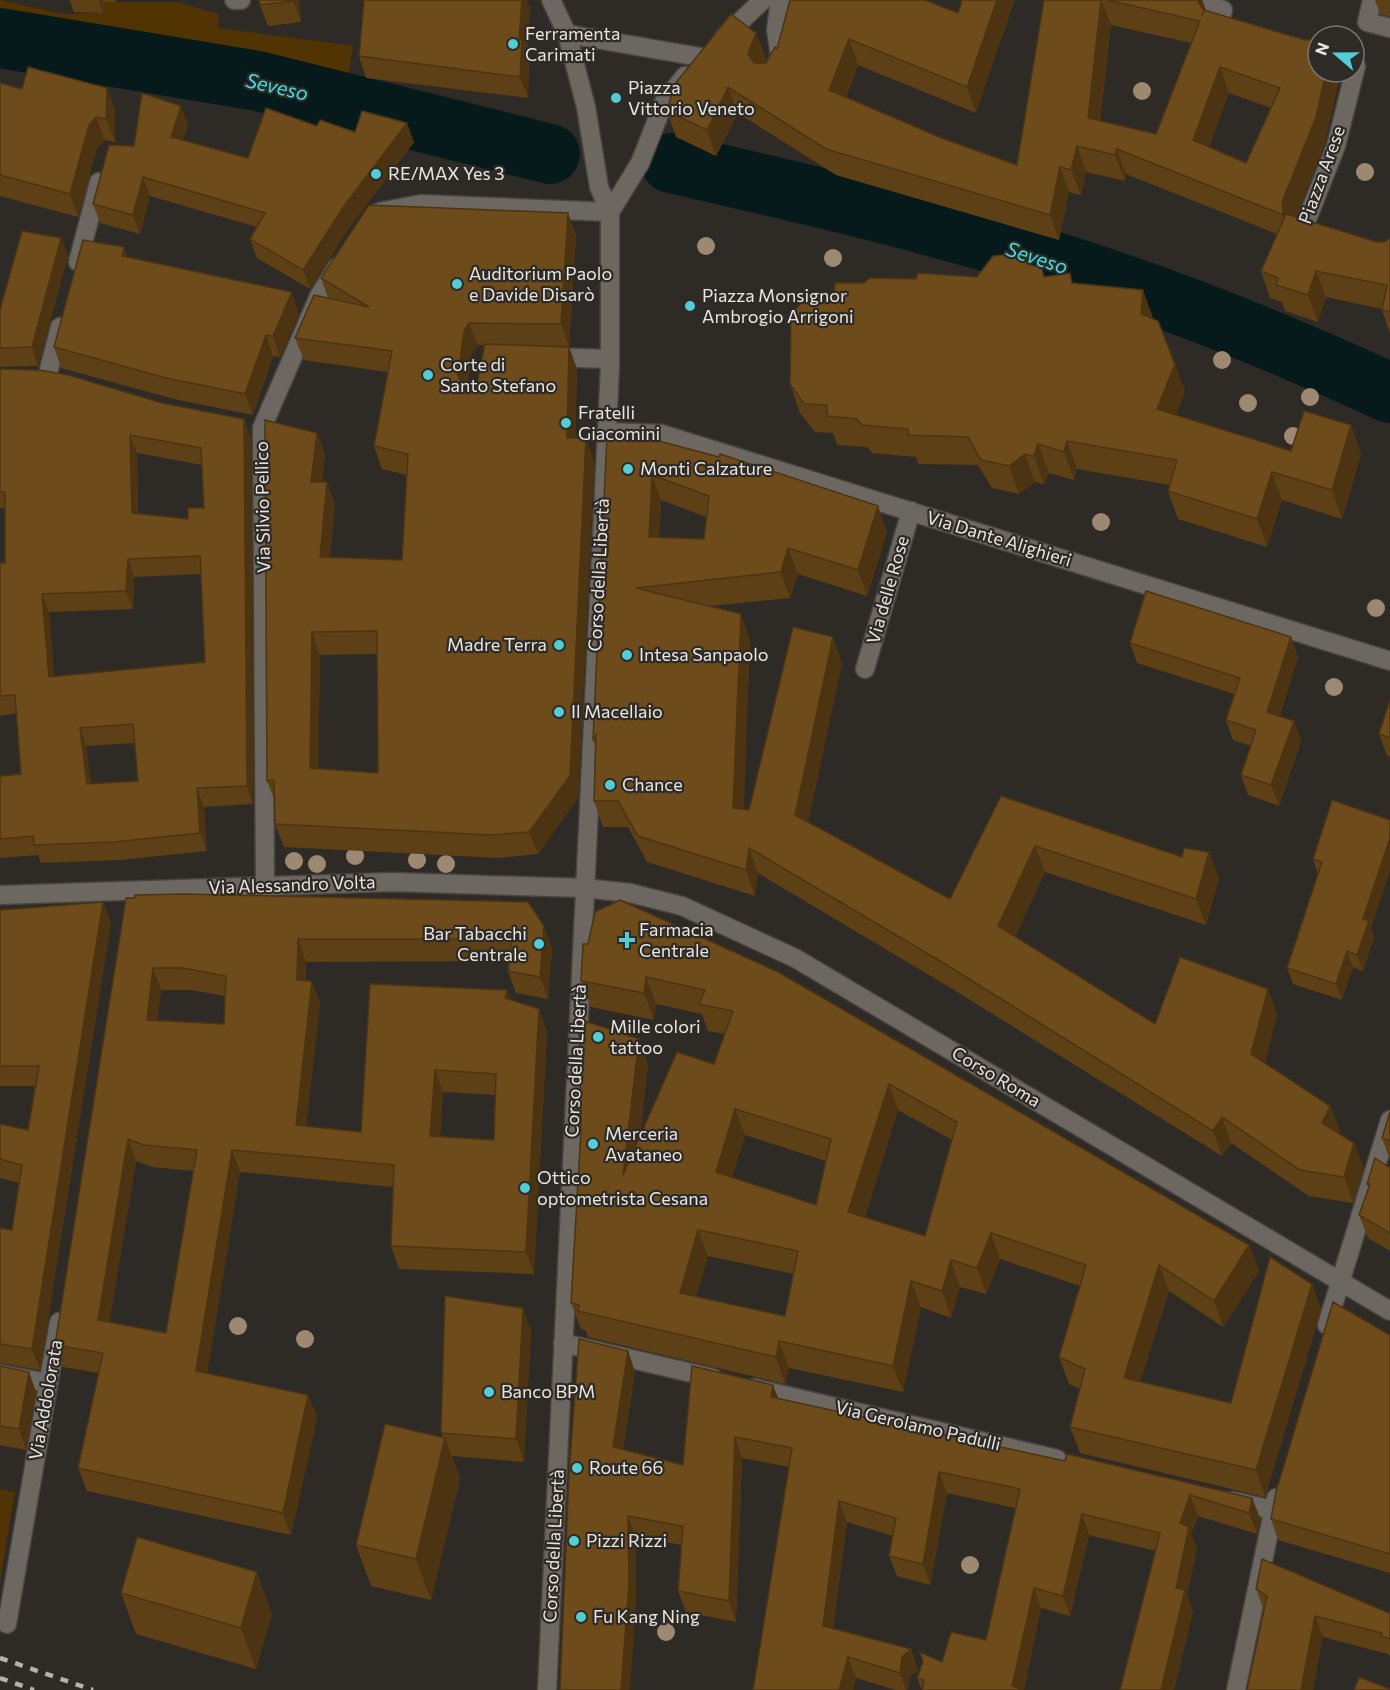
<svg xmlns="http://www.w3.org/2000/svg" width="1390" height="1690" font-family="Commissioner,sans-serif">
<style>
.green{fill:#523403}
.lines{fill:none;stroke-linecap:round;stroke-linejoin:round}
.river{stroke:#061a1b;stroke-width:60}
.service-casing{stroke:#484541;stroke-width:21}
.pedestrian-casing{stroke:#484541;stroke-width:21}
.minor-casing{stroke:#484541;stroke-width:21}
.tertiary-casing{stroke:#484541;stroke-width:21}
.service{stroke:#6c6761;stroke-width:18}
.pedestrian{stroke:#6c6761;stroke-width:18}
.minor{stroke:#6c6761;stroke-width:18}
.tertiary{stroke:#6c6761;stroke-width:18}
.rail{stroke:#b6b2af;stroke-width:4.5;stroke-dasharray:8 8;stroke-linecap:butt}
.tree{fill:#9d8971}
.wall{fill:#5e4017;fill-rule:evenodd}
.shaded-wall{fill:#4c3413}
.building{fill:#6d4b1b;stroke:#4c3413;stroke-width:1.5;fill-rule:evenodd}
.poi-dot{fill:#52ccd5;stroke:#2e2a25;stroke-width:2}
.labels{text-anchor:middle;stroke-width:4.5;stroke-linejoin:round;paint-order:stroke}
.poi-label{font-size:18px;fill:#e8e5e2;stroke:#2e2a25;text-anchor:start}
.street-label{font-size:18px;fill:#e8e5e2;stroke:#2e2a25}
.water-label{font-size:20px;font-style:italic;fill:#3fdeeb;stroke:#2e2a25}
</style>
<rect width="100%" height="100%" fill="#2e2a25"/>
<path class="green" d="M 0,0 L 62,14 L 103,13 L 104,2 L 176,2 L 219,14 L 218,28 L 353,46 L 348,77 L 93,30 L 0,17 Z
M 0,1489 L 15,1492 L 0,1581 Z"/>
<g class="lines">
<path class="river" d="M 0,38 L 258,81 L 550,154
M 671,163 C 789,190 907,217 1022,252 C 1148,289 1271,338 1390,393"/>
<defs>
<path id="service" d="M 234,0 L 241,0
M 548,357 L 609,359"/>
<path id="pedestrian" d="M 1189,0 L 1223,10 L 1218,26 L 1230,29
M 1372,0 L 1367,22 L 1390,28
M 1314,235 L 1302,232 L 1336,146 L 1356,66 L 1354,66"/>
<path id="minor" d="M 567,34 L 700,57
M 724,37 L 763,0
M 775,67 L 780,55 L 776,30 L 780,0
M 379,212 L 421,204 L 610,212
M 610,212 L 640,163 L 664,102 L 685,76
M 78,262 L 99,182
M 47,377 L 60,327
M 606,432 L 662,434 L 1390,661
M 865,669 L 911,511
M 265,886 L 262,428 L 319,296 L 337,267
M 1327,1325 L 1390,1120
M 563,1343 L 713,1378
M 0,1374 L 49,1383
M 754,1388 L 1057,1459
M 1233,1501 L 1273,1510
M 7,1624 L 59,1322
M 547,1690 L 610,366 L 610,212 L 599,187 L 586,107 L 567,34 L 551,0
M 1236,1690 L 1276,1498"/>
<path id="tertiary" d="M 0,895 L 392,882 L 584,888 L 630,893 L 682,906 L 795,958 L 1390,1311"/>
</defs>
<use href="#service" class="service-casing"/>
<use href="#pedestrian" class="pedestrian-casing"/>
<use href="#minor" class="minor-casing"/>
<use href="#tertiary" class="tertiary-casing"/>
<use href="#service" class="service"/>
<use href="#pedestrian" class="pedestrian"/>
<use href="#minor" class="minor"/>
<use href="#tertiary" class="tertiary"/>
<path class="rail" d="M 0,1658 L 93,1690
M 0,1678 L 34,1690"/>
</g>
<g class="tree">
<circle cx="1142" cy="91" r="9"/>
<circle cx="1365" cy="172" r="9"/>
<circle cx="706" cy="246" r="9"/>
<circle cx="833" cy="258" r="9"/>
<circle cx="1222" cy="360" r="9"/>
<circle cx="1310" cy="397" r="9"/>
<circle cx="1248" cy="403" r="9"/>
<circle cx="1293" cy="436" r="9"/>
<circle cx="1101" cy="522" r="9"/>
<circle cx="1376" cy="608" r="9"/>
<circle cx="1334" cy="687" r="9"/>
<circle cx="355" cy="856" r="9"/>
<circle cx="417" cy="860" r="9"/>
<circle cx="294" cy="861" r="9"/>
<circle cx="317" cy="864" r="9"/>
<circle cx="446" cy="864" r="9"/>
<circle cx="238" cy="1326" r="9"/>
<circle cx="305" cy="1339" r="9"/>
<circle cx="970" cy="1565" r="9"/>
<circle cx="666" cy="1632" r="9"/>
</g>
<path class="wall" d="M 69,0 L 116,0 L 116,2 L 104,2 L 103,13 L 74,12 L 70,1 Z
M 259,0 L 299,0 L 301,22 L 268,26 L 260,5 Z
M 1044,0 L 1202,0 L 1206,11 L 1305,40 L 1325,143 L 1296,217 L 1377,242 L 1384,242 L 1390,238 L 1390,333 L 1382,310 L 1382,309 L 1326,297 L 1318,322 L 1285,311 L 1282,302 L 1270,298 L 1261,271 L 1277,234 L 1126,174 L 1125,181 L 1086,172 L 1081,195 L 1069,192 L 1059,240 L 836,175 L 738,113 L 716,156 L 676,137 L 667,111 L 766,59 L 764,63 L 766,63 L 777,49 L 958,13 L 976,113 L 858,65 L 846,97 L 944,139 L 1017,165 ZM 1111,25 L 1191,43 L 1156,134 L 1100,121 ZM 1229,93 L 1271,108 L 1246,163 L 1209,147 Z
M 1375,0 L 1390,0 L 1390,17 L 1380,14 Z
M 530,8 L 527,54 L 529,61 L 528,98 L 366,78 L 359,56 Z
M 0,83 L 22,89 L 107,88 L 115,111 L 115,142 L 105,140 L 97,148 L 78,217 L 0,196 Z
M 181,106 L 188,125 L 183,140 L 248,158 L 317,126 L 414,142 L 351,225 L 310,289 L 257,258 L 250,239 L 257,227 L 150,196 L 140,234 L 100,223 L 93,204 Z
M 576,235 L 569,347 L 577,369 L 575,438 L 586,438 L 594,461 L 578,798 L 538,854 L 499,858 L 284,847 L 275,824 L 275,801 L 267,781 L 317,433 L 325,456 L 322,482 L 327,482 L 335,505 L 330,557 L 402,560 L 407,475 L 382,469 L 374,446 L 388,372 L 304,360 L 295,338 L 328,298 L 321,278 ZM 478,345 L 484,345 L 477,384 L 472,387 L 467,386 L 472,353 ZM 377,654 L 378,773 L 318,769 L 320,655 Z
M 61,238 L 68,256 L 38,366 L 0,367 L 0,310 Z
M 128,257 L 299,313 L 280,357 L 273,356 L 253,415 L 174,399 L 61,368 L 54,347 Z
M 1033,266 L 1041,266 L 1045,277 L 1074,284 L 1153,319 L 1175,364 L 1185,392 L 1176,415 L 1291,451 L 1351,425 L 1361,454 L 1342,519 L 1282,500 L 1267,547 L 1178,519 L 1168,491 L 1170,485 L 1077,469 L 1074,480 L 1049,473 L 1044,484 L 1035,482 L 1019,494 L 992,488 L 978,465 L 918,464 L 916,457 L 872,453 L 867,447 L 837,445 L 833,433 L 815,432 L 800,413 L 790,384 L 834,293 L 864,283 L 916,279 L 977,277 Z
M 0,369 L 251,437 L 253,804 L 204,807 L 207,851 L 120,860 L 41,863 L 38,855 L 0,858 L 0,776 L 21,774 L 16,713 L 0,716 L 0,563 L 5,563 L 5,509 L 0,508 ZM 137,453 L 202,465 L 204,508 L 188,519 L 138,514 ZM 201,574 L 205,662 L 54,677 L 49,612 L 133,609 L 134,577 ZM 135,743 L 138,781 L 91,784 L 86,746 Z
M 607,436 L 887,532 L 867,596 L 798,574 L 790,598 L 710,606 L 741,614 L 750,640 L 743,809 L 749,810 L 842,663 L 808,822 L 950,899 L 1001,796 L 1219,878 L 1206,925 L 1045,872 L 1015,937 L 1155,1024 L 1277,1014 L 1265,1063 L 1330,1106 L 1340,1132 L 1339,1133 L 1354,1143 L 1364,1169 L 1353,1203 L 1309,1196 L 1231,1143 L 1222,1156 L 954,990 L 758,873 L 755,896 L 647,862 L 628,827 L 603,827 L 594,801 L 595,746 L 593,739 ZM 661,500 L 706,517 L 704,539 L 659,537 Z
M 1130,643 L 1298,657 L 1280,716 L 1294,721 L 1301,741 L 1279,806 L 1248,795 L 1241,775 L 1251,746 L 1233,740 L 1226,720 L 1234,694 L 1137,663 Z
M 1390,699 L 1390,757 L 1387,756 L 1379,734 Z
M 1390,820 L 1390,870 L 1371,928 L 1374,937 L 1363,971 L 1353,967 L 1342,1000 L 1293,984 L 1287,968 L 1318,874 L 1313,859 Z
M 126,898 L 528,902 L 552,948 L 548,999 L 516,993 L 508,971 L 509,961 L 306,962 L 306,981 L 320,1003 L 306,1126 L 361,1132 L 507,990 L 510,1000 L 539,1009 L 547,1032 L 534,1274 L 399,1269 L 391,1246 L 393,1187 L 240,1172 L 207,1374 L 308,1395 L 317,1417 L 291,1535 L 87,1491 L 78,1468 L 99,1373 L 63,1367 L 55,1345 ZM 161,990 L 191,990 L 225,996 L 224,1024 L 157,1021 ZM 443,1092 L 495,1095 L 494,1140 L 440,1137 ZM 136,1161 L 152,1167 L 193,1171 L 166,1333 L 109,1322 Z
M 0,910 L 111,922 L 40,1370 L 0,1363 L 0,1228 L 12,1230 L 20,1183 L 0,1178 L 0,1124 L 28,1130 L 35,1086 L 0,1086 Z
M 595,912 L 1249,1245 L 1259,1271 L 1223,1327 L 1169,1291 L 1140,1382 L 1231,1403 L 1312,1284 L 1321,1310 L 1265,1497 L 1080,1453 L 1070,1427 L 1080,1389 L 1069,1384 L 1059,1357 L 1080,1286 L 1000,1259 L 986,1294 L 960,1287 L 951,1318 L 921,1307 L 903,1392 L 789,1368 L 785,1384 L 588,1337 L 585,1330 L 581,1329 L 571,1303 L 648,1065 L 640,1136 L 714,1064 L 725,1034 L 708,1031 L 702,1014 L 656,1004 L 654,1020 L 591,1007 L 581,981 ZM 898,1110 L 952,1140 L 925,1236 L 865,1217 ZM 745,1135 L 826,1161 L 816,1205 L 732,1177 ZM 708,1256 L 794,1274 L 785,1316 L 696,1297 Z
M 1390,1112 L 1390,1160 L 1382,1138 Z
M 1390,1168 L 1390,1251 L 1368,1238 L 1359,1215 L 1369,1188 L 1367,1184 Z
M 531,1331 L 524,1462 L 452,1456 L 460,1479 L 431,1600 L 371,1586 L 356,1545 L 443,1437 L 441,1433 Z
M 1390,1335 L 1390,1573 L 1278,1540 L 1271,1519 Z
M 628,1351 L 635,1372 L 623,1450 L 683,1465 L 773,1385 L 778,1398 L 1065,1461 L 1252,1498 L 1260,1518 L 1257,1534 L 1198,1516 L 1191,1534 L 1197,1548 L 1187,1595 L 1193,1611 L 1174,1690 L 1120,1690 L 1156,1551 L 1089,1535 L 1070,1616 L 1041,1608 L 1024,1690 L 922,1690 L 917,1678 L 942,1662 L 986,1640 L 1015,1508 L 947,1493 L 930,1585 L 897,1576 L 889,1556 L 893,1536 L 847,1522 L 833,1628 L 911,1649 L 918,1670 L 909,1678 L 908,1690 L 896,1690 L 856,1678 L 853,1690 L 753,1690 L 789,1467 L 742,1458 L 736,1622 L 686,1612 L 678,1591 L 682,1545 L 636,1537 L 636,1604 L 560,1690 Z
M 0,1366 L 29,1372 L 36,1392 L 26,1450 L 0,1445 Z
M 1256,1589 L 1389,1613 L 1390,1609 L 1390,1657 L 1388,1654 L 1323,1637 L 1264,1610 Z
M 121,1593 L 272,1614 L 256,1669 L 136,1634 Z"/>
<path class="shaded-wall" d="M 99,0 L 103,0 L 103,13 Z
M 293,0 L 299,0 L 301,22 Z
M 522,0 L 527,0 L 530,8 L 527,54 L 529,61 L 528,98 L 520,77 L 519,40 Z
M 997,0 L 1015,0 L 976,113 L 967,87 Z
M 1101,0 L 1111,25 L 1097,144 L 1088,118 Z
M 1198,0 L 1202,0 L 1209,18 L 1198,2 Z
M 756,33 L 766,59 L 758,79 L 748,54 Z
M 849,39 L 858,65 L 839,116 L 829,90 Z
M 1220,67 L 1229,93 L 1202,166 L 1193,140 Z
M 1326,72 L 1341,72 L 1325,143 L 1292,228 L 1292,240 L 1283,215 L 1282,202 Z
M 728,87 L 738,113 L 716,156 L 707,130 Z
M 107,88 L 115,111 L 115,142 L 106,119 Z
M 181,106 L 188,125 L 178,156 L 171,137 Z
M 96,117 L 105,140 L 97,148 L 78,217 L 70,194 L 89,125 Z
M 407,123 L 414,142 L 351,225 L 310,289 L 303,270 L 344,206 Z
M 1077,146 L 1086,172 L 1081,195 L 1071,170 Z
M 1117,149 L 1126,174 L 1125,181 L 1115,155 Z
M 1060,167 L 1069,192 L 1059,240 L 1050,215 Z
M 143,177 L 150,196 L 140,234 L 133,215 Z
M 568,213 L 576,235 L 569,346 L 561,324 Z
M 61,238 L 68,256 L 38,366 L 32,347 Z
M 124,247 L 131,268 L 122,256 Z
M 1316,271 L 1326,297 L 1318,322 L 1308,295 Z
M 1143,290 L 1153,318 L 1151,342 L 1141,314 Z
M 292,292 L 299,313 L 280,357 L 273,336 Z
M 469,323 L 478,345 L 472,353 L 466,398 L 458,375 L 464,331 Z
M 266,335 L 273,356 L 253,415 L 245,394 Z
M 569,347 L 577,369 L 575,460 L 567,438 Z
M 1175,364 L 1185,392 L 1167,437 L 1157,409 Z
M 244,419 L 251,437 L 253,804 L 247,786 Z
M 1351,425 L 1361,454 L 1342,519 L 1332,490 Z
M 317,433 L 325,456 L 320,505 L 311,482 Z
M 130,435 L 137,453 L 138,531 L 132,513 Z
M 586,438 L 594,461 L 578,798 L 538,854 L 529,832 Z
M 1067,441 L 1077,469 L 1074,480 L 1064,452 Z
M 1038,444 L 1049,473 L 1044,484 L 1034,456 Z
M 1025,454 L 1035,482 L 1019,494 L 1009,466 Z
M 1272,472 L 1282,500 L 1267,547 L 1257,519 Z
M 652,475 L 661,500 L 658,562 L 649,537 Z
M 327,482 L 335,505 L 328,579 L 320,557 Z
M 878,506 L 887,532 L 867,596 L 858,570 Z
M 788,548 L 798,574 L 790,598 L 781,572 Z
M 128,559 L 134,577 L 133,609 L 126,591 Z
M 42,594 L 49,612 L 56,696 L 49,677 Z
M 741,614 L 750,640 L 743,834 L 733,808 Z
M 312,632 L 320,655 L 318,791 L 310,768 Z
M 833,637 L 842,663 L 804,840 L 795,815 Z
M 1291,637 L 1298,657 L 1275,732 L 1267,712 Z
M 1294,721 L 1301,741 L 1279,806 L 1271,785 Z
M 80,728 L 86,746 L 94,802 L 87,784 Z
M 197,788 L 204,807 L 207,851 L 200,833 Z
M 1390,838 L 1390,870 L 1371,928 L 1374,937 L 1363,971 L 1357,955 L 1363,919 Z
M 1035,846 L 1045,872 L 1008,952 L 998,926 Z
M 749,848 L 758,873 L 755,896 L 746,870 Z
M 1209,852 L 1219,878 L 1206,925 L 1196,899 Z
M 103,902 L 111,922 L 40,1370 L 32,1349 Z
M 544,926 L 552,948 L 548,999 L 540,977 Z
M 298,939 L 306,962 L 305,1002 L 297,980 Z
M 1347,951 L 1353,967 L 1342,1000 L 1336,984 Z
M 153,968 L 161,990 L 155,1042 L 147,1020 Z
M 646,977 L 656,1004 L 654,1020 L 644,993 Z
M 312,981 L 320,1003 L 304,1147 L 296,1125 Z
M 1268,989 L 1277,1014 L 1261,1080 L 1251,1054 Z
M 507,990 L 515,1013 L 505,998 Z
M 539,1009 L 547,1032 L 534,1274 L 526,1252 Z
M 639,1039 L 648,1065 L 632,1201 L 623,1175 Z
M 435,1070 L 443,1092 L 439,1159 L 430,1136 Z
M 889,1084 L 898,1110 L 858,1239 L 848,1212 Z
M 1330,1106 L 1340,1132 L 1332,1149 L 1322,1123 Z
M 735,1109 L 745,1135 L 726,1198 L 716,1172 Z
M 1222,1117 L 1231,1143 L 1222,1156 L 1213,1131 Z
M 128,1139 L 136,1161 L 106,1342 L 98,1320 Z
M 1354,1143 L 1364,1169 L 1353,1203 L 1344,1177 Z
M 232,1150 L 240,1172 L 204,1393 L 196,1371 Z
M 698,1230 L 708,1256 L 689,1320 L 680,1293 Z
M 991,1233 L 1000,1259 L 986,1294 L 977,1268 Z
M 1249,1245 L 1259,1271 L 1223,1327 L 1214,1301 Z
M 951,1260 L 960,1287 L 951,1318 L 942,1291 Z
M 1159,1265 L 1169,1291 L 1133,1404 L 1124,1378 Z
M 911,1281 L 921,1307 L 903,1392 L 893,1366 Z
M 1312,1284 L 1321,1310 L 1265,1497 L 1256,1470 Z
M 523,1308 L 531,1331 L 524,1462 L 516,1439 Z
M 779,1341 L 789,1368 L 785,1384 L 776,1357 Z
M 628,1351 L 635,1372 L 620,1468 L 613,1447 Z
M 29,1372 L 36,1392 L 26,1450 L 19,1429 Z
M 773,1385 L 781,1406 L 771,1397 Z
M 308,1395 L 317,1417 L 291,1535 L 283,1513 Z
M 735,1437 L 742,1458 L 736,1622 L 729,1601 Z
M 445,1438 L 460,1479 L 431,1600 L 416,1559 Z
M 939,1472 L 947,1493 L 930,1585 L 923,1564 Z
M 1190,1495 L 1198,1516 L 1191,1534 L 1197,1548 L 1187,1595 L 1193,1611 L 1174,1690 L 1161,1690 L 1176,1588 L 1180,1523 Z
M 1252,1498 L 1260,1518 L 1257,1534 L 1249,1513 Z
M 839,1501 L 847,1522 L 830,1647 L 823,1626 Z
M 1082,1514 L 1089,1535 L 1070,1616 L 1063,1596 Z
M 628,1516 L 636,1537 L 636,1604 L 630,1690 L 621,1690 Z
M 257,1572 L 272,1614 L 256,1669 L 241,1628 Z
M 1034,1588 L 1041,1608 L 1024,1690 L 1012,1686 Z
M 1315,1616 L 1323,1637 L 1313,1690 L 1301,1690 Z
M 911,1649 L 918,1670 L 909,1678 L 908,1690 L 906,1690 L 900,1673 L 902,1657 Z
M 848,1657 L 856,1678 L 853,1690 L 839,1690 Z"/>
<path class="building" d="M 259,0 L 293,0 L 293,1 L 260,5 Z
M 364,0 L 522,0 L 519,40 L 522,40 L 520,77 L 359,56 Z
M 790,0 L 925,0 L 958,13 L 962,0 L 997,0 L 967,87 L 849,39 L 829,90 L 944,139 L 1017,165 L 1044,0 L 1101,0 L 1088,118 L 1156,134 L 1200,21 L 1107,0 L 1198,0 L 1198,2 L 1204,10 L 1202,16 L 1204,10 L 1305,40 L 1312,40 L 1318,34 L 1325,36 L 1318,36 L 1318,72 L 1326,72 L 1316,117 L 1282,202 L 1283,215 L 1117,149 L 1115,155 L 1077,146 L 1071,170 L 1060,167 L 1050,215 L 826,149 L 728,87 L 707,130 L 667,111 L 674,85 L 731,14 L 756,33 L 748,54 L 754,63 L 766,63 L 775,47 L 777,49 ZM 1220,67 L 1280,88 L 1246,163 L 1193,140 Z
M 28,67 L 107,88 L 106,119 L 96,117 L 89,125 L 70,194 L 0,175 L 0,83 L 22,89 Z
M 142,93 L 181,106 L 171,137 L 248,158 L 266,108 L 317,126 L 320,120 L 355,132 L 362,111 L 407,123 L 344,206 L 303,270 L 250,239 L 265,213 L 143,177 L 133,215 L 93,204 L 109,145 L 134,146 Z
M 369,205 L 568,213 L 561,324 L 469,323 L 464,331 L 458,375 L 462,386 L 472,387 L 477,384 L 485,344 L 569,347 L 567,438 L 586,438 L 570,776 L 529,832 L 491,835 L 275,824 L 274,780 L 267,781 L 265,420 L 317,433 L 311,482 L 327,482 L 320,557 L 402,560 L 408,454 L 374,446 L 392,351 L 295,338 L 314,295 L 369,307 L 321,278 ZM 377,631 L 378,773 L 310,768 L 312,632 Z
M 1286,214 L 1377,242 L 1384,242 L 1390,238 L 1390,312 L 1382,310 L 1387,285 L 1316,271 L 1308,295 L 1276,285 L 1278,278 L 1261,271 Z
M 22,231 L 61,238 L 32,347 L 0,348 L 0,310 Z
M 83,240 L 124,247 L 122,256 L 292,292 L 273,336 L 266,335 L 245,394 L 166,378 L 54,347 Z
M 1018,253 L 1033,266 L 1041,266 L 1044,277 L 1070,273 L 1072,283 L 1143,290 L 1141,314 L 1158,321 L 1175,364 L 1157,409 L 1291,451 L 1304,411 L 1351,425 L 1332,490 L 1272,472 L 1257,519 L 1168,491 L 1177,460 L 1067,441 L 1064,452 L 1038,444 L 1034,456 L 1025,454 L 1009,466 L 981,460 L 968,437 L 908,435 L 908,429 L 862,425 L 857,419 L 827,416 L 827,405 L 804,404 L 790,384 L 791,314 L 810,293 L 834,293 L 835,283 L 864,283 L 870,278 L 916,279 L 918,273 L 977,277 L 993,256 Z
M 0,369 L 39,370 L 68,375 L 162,403 L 244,419 L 247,786 L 197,788 L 200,833 L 114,842 L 34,845 L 33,836 L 0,839 L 0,776 L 21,774 L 15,695 L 0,696 L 0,563 L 5,563 L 5,492 L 0,491 ZM 130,435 L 201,448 L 204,508 L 188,508 L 188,519 L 132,513 ZM 200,556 L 205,662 L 49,677 L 42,594 L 126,591 L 128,559 ZM 133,724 L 138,781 L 87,784 L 80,728 Z
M 607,436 L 644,437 L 719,457 L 720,454 L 878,506 L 858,570 L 788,548 L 781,572 L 636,588 L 741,614 L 733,808 L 749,810 L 793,627 L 833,637 L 795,815 L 950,899 L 1001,796 L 1182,857 L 1184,848 L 1209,852 L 1196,899 L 1035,846 L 998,926 L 1155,1024 L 1180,957 L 1268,989 L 1251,1054 L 1330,1106 L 1322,1123 L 1354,1143 L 1344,1177 L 1300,1170 L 1222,1117 L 1213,1131 L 945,964 L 749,848 L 746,870 L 638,836 L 618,801 L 594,801 L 596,735 L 593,739 ZM 652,475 L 709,496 L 704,539 L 649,537 Z
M 1146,591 L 1291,637 L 1267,712 L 1294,721 L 1271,785 L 1241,775 L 1256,730 L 1226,720 L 1240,678 L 1130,643 Z
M 1390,699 L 1390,738 L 1379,734 Z
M 1332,800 L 1390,820 L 1390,838 L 1363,919 L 1369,921 L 1357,955 L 1347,951 L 1336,984 L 1287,968 L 1322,862 L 1313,859 Z
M 185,894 L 528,902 L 544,926 L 540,977 L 508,971 L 512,939 L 298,939 L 297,980 L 312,981 L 296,1125 L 361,1132 L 370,984 L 507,990 L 505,998 L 539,1009 L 526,1252 L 391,1246 L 394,1165 L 232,1150 L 196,1371 L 308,1395 L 283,1513 L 78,1468 L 103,1353 L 55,1345 L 126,898 L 135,898 L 135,895 ZM 153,968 L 183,968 L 226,976 L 224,1024 L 147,1020 ZM 435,1070 L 496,1074 L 494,1140 L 430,1136 ZM 128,1139 L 144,1145 L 197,1150 L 166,1333 L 98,1320 Z
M 620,900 L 778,972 L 1249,1245 L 1214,1301 L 1159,1265 L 1124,1378 L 1231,1403 L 1270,1257 L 1312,1284 L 1256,1470 L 1070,1427 L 1085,1369 L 1059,1357 L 1086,1265 L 991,1233 L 977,1268 L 951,1260 L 942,1291 L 911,1281 L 893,1366 L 779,1341 L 776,1357 L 578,1311 L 579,1305 L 571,1303 L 581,1130 L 579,1019 L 639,1039 L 623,1175 L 677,1052 L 714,1064 L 733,1011 L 699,1004 L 705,990 L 646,977 L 644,993 L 581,981 L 583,944 L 588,944 L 595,912 ZM 889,1084 L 957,1122 L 925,1236 L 848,1212 ZM 735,1109 L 831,1139 L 816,1205 L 716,1172 ZM 698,1230 L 798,1251 L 785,1316 L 680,1293 Z
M 103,902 L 32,1349 L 0,1344 L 0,1228 L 12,1230 L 22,1165 L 0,1159 L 0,1124 L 28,1130 L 39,1066 L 0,1066 L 0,910 Z
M 1390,1112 L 1390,1141 L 1382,1138 Z
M 1375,1158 L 1390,1168 L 1390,1233 L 1359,1215 L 1370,1184 L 1367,1184 Z
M 445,1296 L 523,1308 L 516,1439 L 441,1433 Z
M 1333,1302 L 1390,1335 L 1390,1554 L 1271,1519 L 1276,1492 Z
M 579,1339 L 628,1351 L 613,1447 L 683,1465 L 692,1366 L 773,1385 L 771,1397 L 1065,1461 L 1067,1454 L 1252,1498 L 1249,1513 L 1190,1495 L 1180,1523 L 1189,1527 L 1176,1588 L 1185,1590 L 1161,1690 L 1120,1690 L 1160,1533 L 1082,1514 L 1063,1596 L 1034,1588 L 1012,1686 L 1024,1690 L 922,1690 L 924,1680 L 917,1678 L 923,1662 L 920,1652 L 942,1662 L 951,1632 L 986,1640 L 1020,1489 L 939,1472 L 923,1564 L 889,1556 L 896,1518 L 839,1501 L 823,1626 L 911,1649 L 902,1657 L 900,1673 L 848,1657 L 839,1690 L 753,1690 L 792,1448 L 735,1437 L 729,1601 L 678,1591 L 683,1526 L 628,1516 L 629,1583 L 621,1690 L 560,1690 L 569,1474 Z
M 0,1366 L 29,1372 L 19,1429 L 0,1426 Z
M 385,1424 L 445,1438 L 416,1559 L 356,1545 Z
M 137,1537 L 257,1572 L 241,1628 L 121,1593 Z
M 1262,1559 L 1389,1613 L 1390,1609 L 1390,1639 L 1381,1636 L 1382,1633 L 1315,1616 L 1301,1690 L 1247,1690 L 1267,1596 L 1256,1589 Z
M 1359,1677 L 1390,1689 L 1390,1690 L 1354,1690 Z"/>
<g class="poi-dot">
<circle cx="513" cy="44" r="6"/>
<circle cx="616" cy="98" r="6"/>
<circle cx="376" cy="174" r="6"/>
<circle cx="457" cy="284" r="6"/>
<circle cx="690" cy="306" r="6"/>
<circle cx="428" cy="375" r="6"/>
<circle cx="566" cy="423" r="6"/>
<circle cx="628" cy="469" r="6"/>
<circle cx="559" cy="645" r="6"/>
<circle cx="627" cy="655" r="6"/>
<circle cx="559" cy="712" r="6"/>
<circle cx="610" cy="785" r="6"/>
<path d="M624 931h6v6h6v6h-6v6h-6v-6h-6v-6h6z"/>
<circle cx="539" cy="944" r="6"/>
<circle cx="598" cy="1037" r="6"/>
<circle cx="593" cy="1144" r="6"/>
<circle cx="525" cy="1188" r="6"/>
<circle cx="489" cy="1392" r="6"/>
<circle cx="577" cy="1468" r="6"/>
<circle cx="574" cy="1541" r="6"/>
<circle cx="581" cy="1617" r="6"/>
</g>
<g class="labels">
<g class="poi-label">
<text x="525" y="40">Ferramenta<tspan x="525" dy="21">Carimati</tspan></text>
<text x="628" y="94">Piazza<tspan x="628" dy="21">Vittorio Veneto</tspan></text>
<text x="388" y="180">RE/MAX Yes 3</text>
<text x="469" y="280">Auditorium Paolo<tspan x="469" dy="21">e Davide Disarò</tspan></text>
<text x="702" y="302">Piazza Monsignor<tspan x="702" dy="21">Ambrogio Arrigoni</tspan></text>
<text x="440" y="371">Corte di<tspan x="440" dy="21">Santo Stefano</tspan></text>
<text x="578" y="419">Fratelli<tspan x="578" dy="21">Giacomini</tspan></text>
<text x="640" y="475">Monti Calzature</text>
<text x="547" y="651" text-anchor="end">Madre Terra</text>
<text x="639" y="661">Intesa Sanpaolo</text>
<text x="571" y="718">Il Macellaio</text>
<text x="622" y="791">Chance</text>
<text x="639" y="936">Farmacia<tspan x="639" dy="21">Centrale</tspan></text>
<text x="527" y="940" text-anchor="end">Bar Tabacchi<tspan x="527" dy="21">Centrale</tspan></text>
<text x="610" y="1033">Mille colori<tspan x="610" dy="21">tattoo</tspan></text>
<text x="605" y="1140">Merceria<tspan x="605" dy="21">Avataneo</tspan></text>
<text x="537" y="1184">Ottico<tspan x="537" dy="21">optometrista Cesana</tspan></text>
<text x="501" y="1398">Banco BPM</text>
<text x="589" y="1474">Route 66</text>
<text x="586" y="1547">Pizzi Rizzi</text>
<text x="593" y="1623">Fu Kang Ning</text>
</g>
<g class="street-label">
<text transform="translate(1322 175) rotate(-70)" y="6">Piazza Arese</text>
<text transform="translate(263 507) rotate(-91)" y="6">Via Silvio Pellico</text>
<text transform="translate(999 539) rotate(17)" y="6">Via Dante Alighieri</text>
<text transform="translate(599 575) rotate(-87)" y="6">Corso della Libertà</text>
<text transform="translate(888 590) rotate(-74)" y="6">Via delle Rose</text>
<text transform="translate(292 885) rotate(-2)" y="6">Via Alessandro Volta</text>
<text transform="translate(576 1061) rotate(-87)" y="6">Corso della Libertà</text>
<text transform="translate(996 1077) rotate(31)" y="6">Corso Roma</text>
<text transform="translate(46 1400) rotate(-80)" y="6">Via Addolorata</text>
<text transform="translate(918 1426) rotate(13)" y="6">Via Gerolamo Padulli</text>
<text transform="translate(554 1546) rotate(-87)" y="6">Corso della Libertà</text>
</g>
<g class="water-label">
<text transform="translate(277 87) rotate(13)" y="7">Seveso</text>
<text transform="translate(1037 258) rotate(18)" y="7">Seveso</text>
</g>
</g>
<g transform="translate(1336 54) rotate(290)"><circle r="28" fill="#2e2a25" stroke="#787571" stroke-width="1.5"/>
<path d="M0-4.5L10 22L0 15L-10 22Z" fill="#52ccd5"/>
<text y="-9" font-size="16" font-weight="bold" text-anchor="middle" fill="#e8e5e2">N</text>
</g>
</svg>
